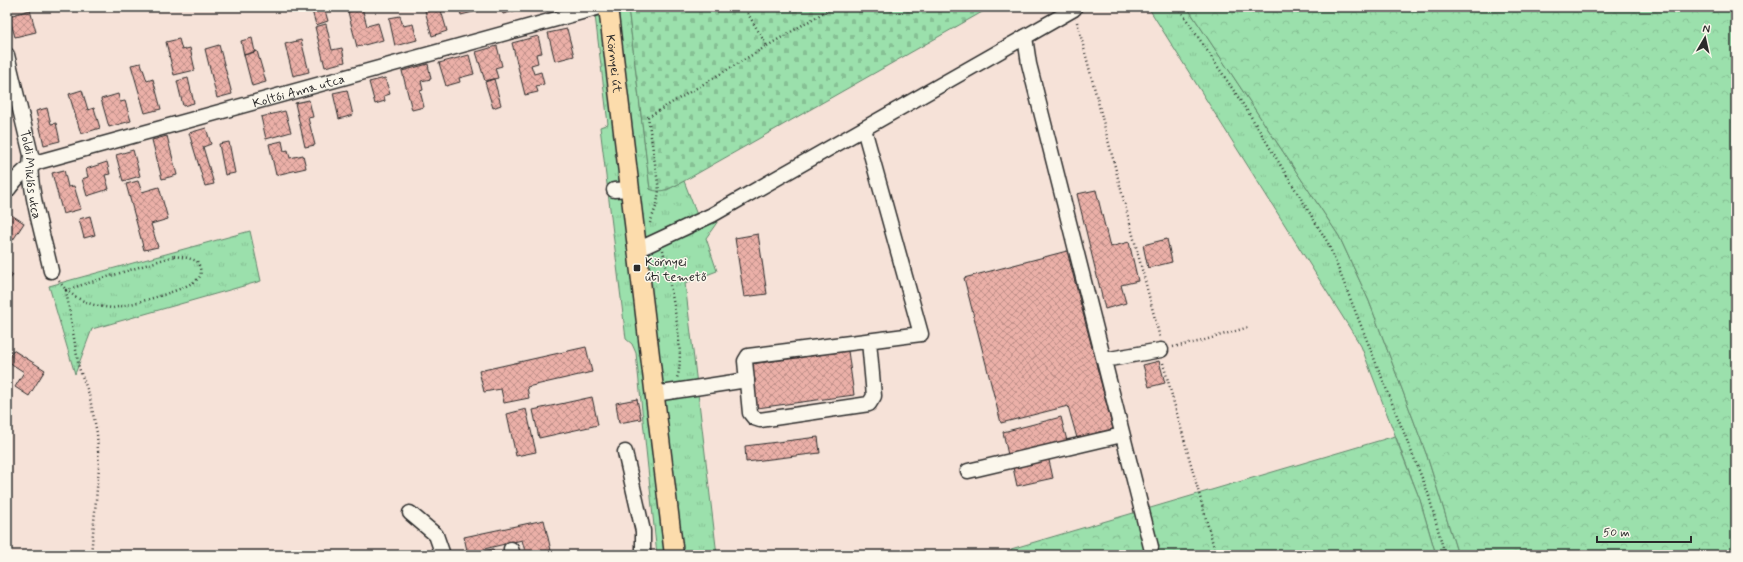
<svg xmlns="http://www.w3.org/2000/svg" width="1743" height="562" font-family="Mynerve,sans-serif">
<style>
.grass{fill:url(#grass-tufts);stroke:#63866c}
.forest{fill:url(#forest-crowns);stroke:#63866c}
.cemetery{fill:url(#cemetery-stones);stroke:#63866c}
.building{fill:url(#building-cross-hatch);stroke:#2b2b2b}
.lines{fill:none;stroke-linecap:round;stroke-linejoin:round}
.minor-casing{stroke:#2b2b2b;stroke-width:17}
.major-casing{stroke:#2b2b2b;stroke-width:21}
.path{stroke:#2b2b2b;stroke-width:2.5;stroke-dasharray:1 3;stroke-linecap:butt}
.minor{stroke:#fbf7ec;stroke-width:14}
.major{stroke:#fcdcac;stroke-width:18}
.poi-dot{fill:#2b2b2b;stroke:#fbf7ec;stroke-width:1.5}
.labels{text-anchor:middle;stroke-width:3;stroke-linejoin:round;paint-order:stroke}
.street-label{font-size:13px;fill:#2b2b2b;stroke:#fbf7ec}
.poi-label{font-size:13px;fill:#2b2b2b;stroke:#fbf7ec;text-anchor:start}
</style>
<defs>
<pattern id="grass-tufts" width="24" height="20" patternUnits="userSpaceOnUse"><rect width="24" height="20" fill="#9be0ac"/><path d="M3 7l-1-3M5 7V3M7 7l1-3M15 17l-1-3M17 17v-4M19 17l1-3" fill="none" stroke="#86c094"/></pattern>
<pattern id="forest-crowns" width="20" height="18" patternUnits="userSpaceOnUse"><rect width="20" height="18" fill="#9be0ac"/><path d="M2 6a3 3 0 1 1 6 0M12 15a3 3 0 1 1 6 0" fill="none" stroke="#86c094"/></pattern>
<pattern id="cemetery-stones" width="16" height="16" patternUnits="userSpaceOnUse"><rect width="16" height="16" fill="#9be0ac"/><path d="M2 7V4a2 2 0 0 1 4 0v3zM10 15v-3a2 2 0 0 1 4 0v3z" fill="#86c094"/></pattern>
<pattern id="building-cross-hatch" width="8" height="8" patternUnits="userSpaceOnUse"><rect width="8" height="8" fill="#ebb0a8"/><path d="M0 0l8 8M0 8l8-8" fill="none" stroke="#bf8f89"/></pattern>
</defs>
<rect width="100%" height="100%" fill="#f6e2d8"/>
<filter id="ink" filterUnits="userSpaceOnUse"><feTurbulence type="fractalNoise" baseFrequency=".025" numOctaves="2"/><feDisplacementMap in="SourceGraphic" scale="8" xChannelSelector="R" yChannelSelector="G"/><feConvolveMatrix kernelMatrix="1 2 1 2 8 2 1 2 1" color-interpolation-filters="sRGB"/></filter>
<g filter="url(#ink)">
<path class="grass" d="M 594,7 L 628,7 L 650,189 L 667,190 L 684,181 L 697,215 L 712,208 L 718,221 L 706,238 L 717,271 L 685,283 L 717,555 L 657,555 L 636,353 L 632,344 L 626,339 L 600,127 L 608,124 Z
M 1148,7 L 1187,7 L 1339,236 L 1369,301 L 1427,456 L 1458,555 L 1436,555 L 1420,500 L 1361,346 Z
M 250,231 L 261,281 L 92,329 L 75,374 L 49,286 Z"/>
<path class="forest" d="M 1187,7 L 1736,7 L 1736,555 L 1458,555 L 1427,456 L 1369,301 L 1339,236 Z
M 1395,436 L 1420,500 L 1436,555 L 1012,555 L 1011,549 Z"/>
<path class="cemetery" d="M 628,7 L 991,7 L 684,181 C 674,186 661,195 650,189 Z"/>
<path class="building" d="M 311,7 L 324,7 L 328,21 L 316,25 Z
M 424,7 L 440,7 L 447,31 L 432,36 Z
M 459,7 L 480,7 L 481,10 L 461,15 Z
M 501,7 L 521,7 L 521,9 L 503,14 Z
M 362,8 L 367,26 L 378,23 L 383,40 L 357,47 L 348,12 Z
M 30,10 L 36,32 L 15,37 L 9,16 Z
M 400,16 L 403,26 L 413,24 L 417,40 L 395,46 L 389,18 Z
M 326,24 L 332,50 L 342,48 L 345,62 L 325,67 L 315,27 Z
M 567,29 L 574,56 L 555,61 L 548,33 Z
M 538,36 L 542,53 L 536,54 L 538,63 L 531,65 L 534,74 L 541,72 L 544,84 L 536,86 L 538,92 L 525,95 L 512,43 Z
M 252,38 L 255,52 L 244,55 L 241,41 Z
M 179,39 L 182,50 L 190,48 L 195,70 L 174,75 L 166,42 Z
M 301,40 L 309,72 L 293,76 L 285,44 Z
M 219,45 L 232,94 L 217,98 L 205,49 Z
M 497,46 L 502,66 L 495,68 L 498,78 L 485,81 L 476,52 Z
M 257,51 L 266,82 L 252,86 L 244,55 Z
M 469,55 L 474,74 L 459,78 L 460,82 L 446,86 L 439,63 Z
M 141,63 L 147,81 L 153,79 L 161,109 L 145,113 L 131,65 Z
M 428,64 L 431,79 L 421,81 L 423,90 L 420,91 L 424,107 L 412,110 L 402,71 Z
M 188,78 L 194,103 L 183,106 L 177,81 Z
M 385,78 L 390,94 L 384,96 L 385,101 L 375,104 L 369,82 Z
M 494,79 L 501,105 L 493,108 L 485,82 Z
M 82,90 L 88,110 L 94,108 L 100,128 L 81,134 L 69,94 Z
M 347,90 L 353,115 L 339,119 L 333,93 Z
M 118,94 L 120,102 L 125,101 L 131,121 L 109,127 L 101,99 Z
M 309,100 L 313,117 L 308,118 L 315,145 L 305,147 L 295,103 Z
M 47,108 L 51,124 L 56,123 L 60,141 L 44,145 L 36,111 Z
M 285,111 L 291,132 L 266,139 L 261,117 Z
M 206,128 L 211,144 L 203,147 L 214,184 L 205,186 L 189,133 Z
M 167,136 L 177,175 L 162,179 L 152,140 Z
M 282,141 L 284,151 L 288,150 L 290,158 L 303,155 L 306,168 L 276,175 L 269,144 Z
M 229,142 L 235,173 L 225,175 L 219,144 Z
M 133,150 L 140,176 L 123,181 L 116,155 Z
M 107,162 L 110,174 L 105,175 L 109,189 L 87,196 L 82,179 L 88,177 L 86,169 Z
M 64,170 L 68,187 L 74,186 L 81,209 L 63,214 L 52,173 Z
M 138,181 L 142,192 L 159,187 L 168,219 L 151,224 L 158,247 L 144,250 L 126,184 Z
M 1096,190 L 1110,247 L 1129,242 L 1138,281 L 1121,285 L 1126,303 L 1105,309 L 1077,194 Z
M 7,212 L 24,223 L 13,240 L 7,237 Z
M 90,216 L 95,235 L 84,238 L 79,219 Z
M 758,234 L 767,294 L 744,297 L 735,238 Z
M 1167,239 L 1172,262 L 1148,268 L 1143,245 Z
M 1067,251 L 1113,429 L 1077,438 L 1068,406 L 1001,423 L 964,278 Z
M 7,271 L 13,275 L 7,283 Z
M 586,347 L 592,372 L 527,387 L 529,398 L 504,403 L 501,389 L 484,392 L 479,371 Z
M 13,350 L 45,370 L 29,396 L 15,387 L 24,372 L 7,361 Z
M 848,351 L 854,395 L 757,408 L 751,364 Z
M 1159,361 L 1165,383 L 1149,387 L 1143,365 Z
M 592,397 L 598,425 L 539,438 L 533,410 Z
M 637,399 L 641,419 L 619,423 L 616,403 Z
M 526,409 L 536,452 L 516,456 L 507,414 Z
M 1061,417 L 1067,441 L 1008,455 L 1003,432 Z
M 818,437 L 820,453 L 746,462 L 745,446 Z
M 1048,456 L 1053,478 L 1017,486 L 1012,463 Z
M 544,520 L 552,555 L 526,555 L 522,540 L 484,549 L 484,551 L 493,549 L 494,555 L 468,555 L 464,537 Z"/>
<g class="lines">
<defs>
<g id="minor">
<path d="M 1025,37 L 1029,64 L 1151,547"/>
<path id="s1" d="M 7,55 L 31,155 C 27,187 44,238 51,271"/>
<path d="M 864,129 L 921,334 L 748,356 L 745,361 L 750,413 L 754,418 L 760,420 L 869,404 L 874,396 L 869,341"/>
<path d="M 614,190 L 630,189"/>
<path id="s2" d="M 7,191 C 16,179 24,169 38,162 L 600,7"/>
<path d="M 637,250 L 712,215 L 1074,9"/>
<path d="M 1104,360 L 1161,350"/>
<path d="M 655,394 L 747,380"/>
<path d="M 625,452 L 643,531 L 643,555"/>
<path d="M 968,471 L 1122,435"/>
<path d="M 410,513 L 436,535 L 443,555"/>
<path d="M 511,549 L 513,555"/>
</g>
<g id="major">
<path id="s3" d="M 608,7 L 674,555"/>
</g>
</defs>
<use href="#minor" class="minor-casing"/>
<use href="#major" class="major-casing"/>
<path class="path" d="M 1178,7 L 1250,115 L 1328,243 L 1428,493 L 1445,555
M 1077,22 L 1160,338
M 767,46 L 833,7
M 650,223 L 657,204 L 659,190 L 648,117 L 767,46 L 744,7
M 663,250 C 668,280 687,351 677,378
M 174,256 L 188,258 L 197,261 C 199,265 202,271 200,276 C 194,289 129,305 113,308 C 92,306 82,302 66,290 Z
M 59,281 L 66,290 L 79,368 L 89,394 L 97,433 L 99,467 L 91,555
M 1173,347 L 1198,342 L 1249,327
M 1163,363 L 1216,555"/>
<use href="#minor" class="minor"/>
<use href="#major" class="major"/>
</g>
</g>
<rect class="poi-dot" x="633" y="264" width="8" height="8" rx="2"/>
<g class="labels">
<g class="street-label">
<text dy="5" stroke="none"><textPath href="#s3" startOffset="57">Környei út</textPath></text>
<text dy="5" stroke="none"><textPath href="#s2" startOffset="313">Koltói Anna utca</textPath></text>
<text dy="5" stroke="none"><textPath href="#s1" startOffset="122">Toldi Miklós utca</textPath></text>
</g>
<g class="poi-label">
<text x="645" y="266">Környei<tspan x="645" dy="15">úti temető</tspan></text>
</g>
</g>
<rect width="1743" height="562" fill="none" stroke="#fbf7ec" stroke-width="24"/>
<rect x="12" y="12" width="1719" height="538" fill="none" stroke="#2b2b2b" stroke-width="1.5" filter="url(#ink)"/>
<g transform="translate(1705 38) rotate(9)" stroke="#fbf7ec" stroke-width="3" paint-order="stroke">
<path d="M0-3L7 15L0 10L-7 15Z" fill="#2b2b2b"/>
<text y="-6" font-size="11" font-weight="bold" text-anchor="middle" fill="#2b2b2b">N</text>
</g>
<path d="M1597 536v6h94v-6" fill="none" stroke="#2b2b2b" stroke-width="2"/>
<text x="1603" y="536" font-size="12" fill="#2b2b2b" stroke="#fbf7ec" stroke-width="3" paint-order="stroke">50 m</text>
</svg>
